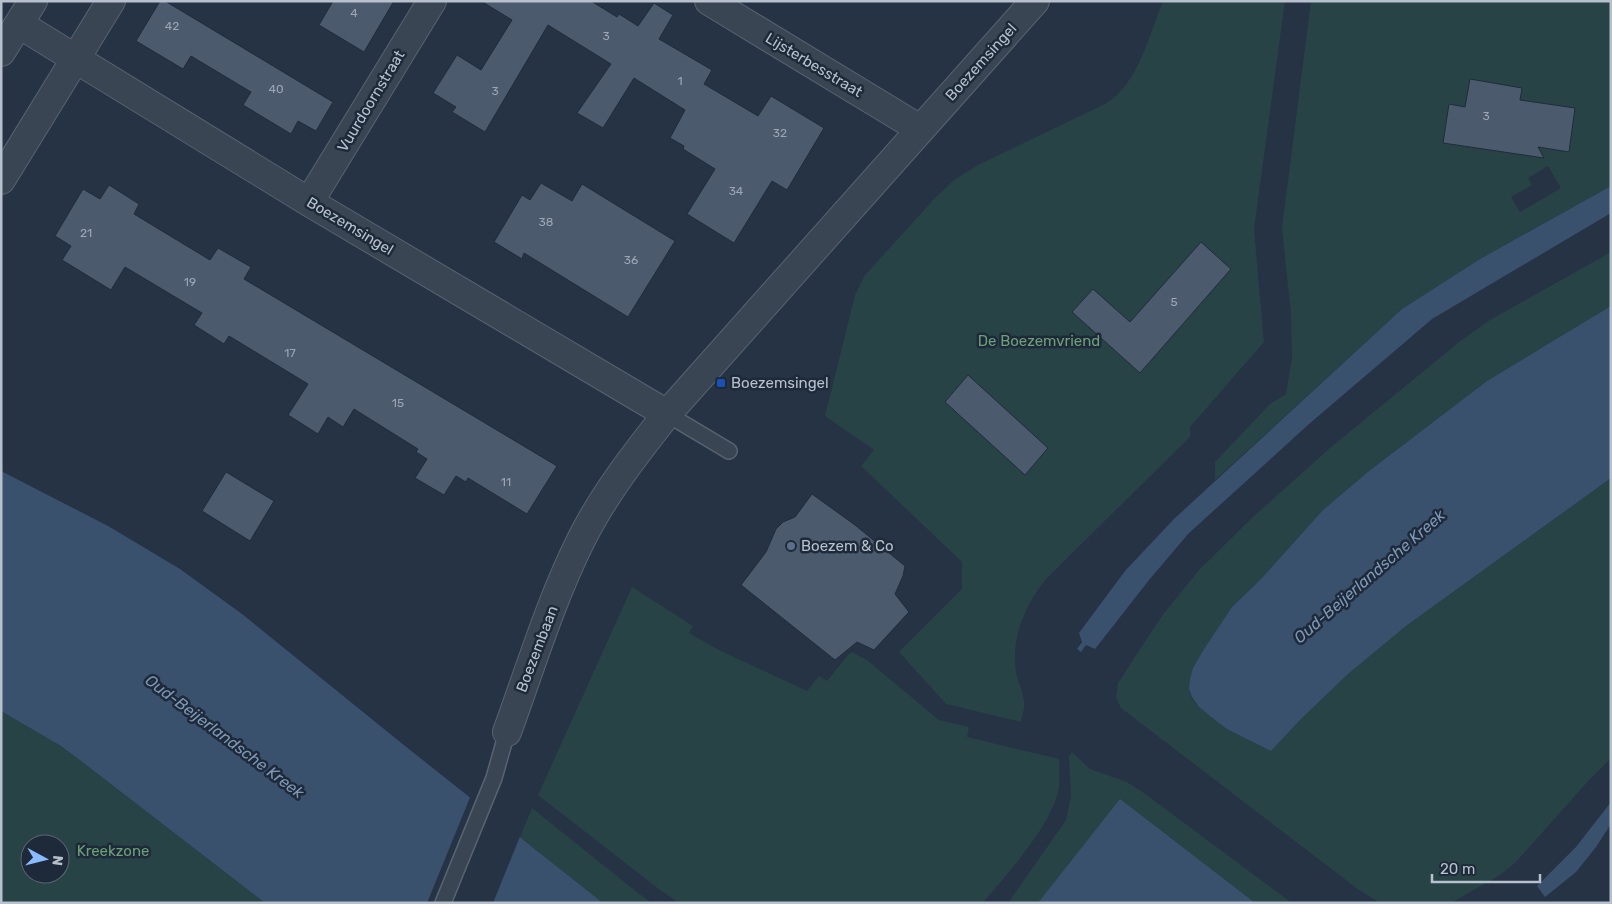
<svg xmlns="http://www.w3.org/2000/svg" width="1612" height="904" font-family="Rubik,sans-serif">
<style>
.green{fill:#274346;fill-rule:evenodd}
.water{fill:#3a516e}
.pier{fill:#253345}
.building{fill:#4c5a6e;stroke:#202c3b}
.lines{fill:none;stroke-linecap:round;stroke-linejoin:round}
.lane-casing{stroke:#586371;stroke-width:18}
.street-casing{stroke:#586371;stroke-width:30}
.lane{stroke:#3a4554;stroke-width:15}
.street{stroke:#3a4554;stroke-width:28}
.transit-dot{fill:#1a4fb4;stroke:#1e2a39;stroke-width:2}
.service-dot{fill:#5c6f8a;stroke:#1e2a39;stroke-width:2}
.labels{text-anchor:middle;stroke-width:5;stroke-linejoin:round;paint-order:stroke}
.number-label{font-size:12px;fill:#9ca6b5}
.street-label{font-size:15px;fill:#b7c0cd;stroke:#1e2a39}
.park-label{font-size:15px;fill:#6da077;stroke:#1e2a39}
.poi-label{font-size:15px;fill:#b7c0cd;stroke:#1e2a39;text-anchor:start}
.water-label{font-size:16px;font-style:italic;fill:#7d97b6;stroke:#1e2a39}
</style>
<rect width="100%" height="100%" fill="#253345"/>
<path class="green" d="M 1163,1 L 1285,1 L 1254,229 L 1264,342 L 1190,427 L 1190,437 L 1046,579 C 1024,607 1011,637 1016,673 C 1018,683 1024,693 1024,703 C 1025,709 1022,716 1021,722 L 946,704 L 899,652 L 962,589 L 962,562 L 861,466 L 874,450 L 825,416 L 855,295 L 865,275 L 935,198 L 954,180 L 978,165 L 1105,104 C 1138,85 1149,35 1163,1 Z
M 1311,1 L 1611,1 L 1611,186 L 1480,259 L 1402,309 L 1215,480 L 1215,462 L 1270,404 L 1286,394 L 1292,357 L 1291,314 L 1282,228 ZM 1548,166 L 1561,188 L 1520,212 L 1511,197 L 1532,185 L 1528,178 Z
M 1611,252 L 1611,306 L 1487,381 L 1369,471 L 1323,510 L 1262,578 L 1232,607 L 1204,649 L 1193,668 L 1189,689 L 1191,697 L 1199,707 L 1215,720 L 1271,751 L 1301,719 L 1348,674 L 1406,626 L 1611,478 L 1611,758 L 1590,779 L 1515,863 L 1500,875 L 1460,898 L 1450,903 L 1380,903 L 1359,890 L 1121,708 L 1116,698 L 1118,683 L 1142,646 L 1164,613 L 1200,569 L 1254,516 L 1330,448 L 1459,342 L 1490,320 Z
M 632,587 L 693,626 L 689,633 L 719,650 L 807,691 L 819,676 L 827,681 L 848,655 L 852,652 L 867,660 L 939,720 L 969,727 L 967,737 L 1059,759 C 1059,768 1060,777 1059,786 C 1054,824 1007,873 983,903 L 679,903 L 660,890 L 538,795 Z
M 1,711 L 61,746 L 81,761 L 265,903 L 1,903 ZM 30,844 L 60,844 L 60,874 L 30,874 Z
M 1072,752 L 1090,769 L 1127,782 L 1144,793 L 1292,903 L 1008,903 L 1066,820 L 1071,796 L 1069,757 Z
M 532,808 L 638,893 L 652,903 L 603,903 L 520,837 Z"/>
<path class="water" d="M 1611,186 L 1611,213 L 1432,319 L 1309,424 L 1188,534 L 1149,580 L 1095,649 L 1086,645 L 1081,652 L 1077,649 L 1082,642 L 1079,633 L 1125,571 L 1174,519 L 1402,309 L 1480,259 Z
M 1611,306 L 1611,478 L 1406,626 L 1348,674 L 1301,719 L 1271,751 L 1227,729 L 1215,720 L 1199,707 L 1192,697 L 1189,689 L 1190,679 L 1193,668 L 1204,649 L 1232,607 L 1262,578 L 1323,510 L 1369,471 L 1487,381 Z
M 1,471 L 108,526 L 180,569 L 242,614 L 405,746 L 603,903 L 265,903 L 81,761 L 61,746 L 1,711 Z
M 1120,799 L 1255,903 L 1038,903 Z
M 1611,802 L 1611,824 L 1596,847 L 1576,872 L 1545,897 L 1537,886 L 1576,847 Z"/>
<path class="pier" d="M 471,795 L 521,834 L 493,903 L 427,903 Z"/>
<path class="building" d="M 160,1 L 165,1 L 333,102 L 316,131 L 298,121 L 291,134 L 243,105 L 251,92 L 191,56 L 183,69 L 136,41 Z
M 333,1 L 394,1 L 364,52 L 319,25 Z
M 481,1 L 591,1 L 617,17 L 619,14 L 638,26 L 654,3 L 673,15 L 659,39 L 712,70 L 704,84 L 758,116 L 771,96 L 824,128 L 787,190 L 772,181 L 734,243 L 687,214 L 715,169 L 683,149 L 684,146 L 670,138 L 685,110 L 634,78 L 603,128 L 577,113 L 611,64 L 548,25 L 485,132 L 452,112 L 456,107 L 433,93 L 457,55 L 481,70 L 512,20 Z
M 1470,79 L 1522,88 L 1520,100 L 1575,108 L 1569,152 L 1538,147 L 1544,158 L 1443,143 L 1449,104 L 1465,107 Z
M 541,183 L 572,201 L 582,184 L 675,241 L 628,317 L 524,253 L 522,259 L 494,242 L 522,195 L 530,200 Z
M 109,185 L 139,204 L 134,214 L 210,260 L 218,248 L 251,267 L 244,279 L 557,466 L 527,514 L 468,478 L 466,482 L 456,476 L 444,495 L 415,478 L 427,459 L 416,452 L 418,449 L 354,409 L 343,427 L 328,417 L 318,434 L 288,415 L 308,384 L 229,336 L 224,344 L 194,325 L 202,313 L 125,267 L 111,290 L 62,260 L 71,246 L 55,236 L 83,189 L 100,199 Z
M 1201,242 L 1231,269 L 1140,373 L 1072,312 L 1093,289 L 1130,322 Z
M 968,375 L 1048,448 L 1025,475 L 945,402 Z
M 226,472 L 274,501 L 250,541 L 202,511 Z
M 812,494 L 855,525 L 905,566 L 903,576 L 895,594 L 909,612 L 874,650 L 857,642 L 835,660 L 741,585 L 766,552 L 776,529 L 783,522 L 795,517 Z"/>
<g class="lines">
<defs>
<path id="lane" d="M 667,414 L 729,451
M 443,903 L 494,778 L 507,732"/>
<path id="street" d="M 709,1 L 920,129
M 19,24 L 309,202 L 667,414
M 1,52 L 33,1
M 1,180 L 111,1
M 309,202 L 432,1
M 507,732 C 530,669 551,600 581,540 C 604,494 636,453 667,414 L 1035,1"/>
</defs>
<use href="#lane" class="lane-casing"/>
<use href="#street" class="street-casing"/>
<use href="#lane" class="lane"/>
<use href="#street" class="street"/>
</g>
<rect class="transit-dot" x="716" y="378" width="10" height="10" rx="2.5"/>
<circle class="service-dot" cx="791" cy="546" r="5"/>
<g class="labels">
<g class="number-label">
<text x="354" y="17">4</text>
<text x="172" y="30">42</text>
<text x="606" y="40">3</text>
<text x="680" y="85">1</text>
<text x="276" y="93">40</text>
<text x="495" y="95">3</text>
<text x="1486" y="120">3</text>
<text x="780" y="137">32</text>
<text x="736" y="195">34</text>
<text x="546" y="226">38</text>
<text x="86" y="237">21</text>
<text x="631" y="264">36</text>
<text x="190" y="286">19</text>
<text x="1174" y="306">5</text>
<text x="290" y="357">17</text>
<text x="398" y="407">15</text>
<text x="506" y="486">11</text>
</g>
<g class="street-label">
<text transform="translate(981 62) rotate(-48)" y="5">Boezemsingel</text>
<text transform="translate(814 65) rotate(31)" y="5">Lijsterbesstraat</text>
<text transform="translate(371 101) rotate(-59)" y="5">Vuurdoornstraat</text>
<text transform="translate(350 226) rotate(31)" y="5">Boezemsingel</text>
<text transform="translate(537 649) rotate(-69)" y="5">Boezembaan</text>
</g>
<g class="park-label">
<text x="1039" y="346">De Boezemvriend</text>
<text x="113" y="856">Kreekzone</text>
</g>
<g class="poi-label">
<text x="731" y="388">Boezemsingel</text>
<text x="801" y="551">Boezem &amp; Co</text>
</g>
<g class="water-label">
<text transform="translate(1369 576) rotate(-41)" y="6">Oud-Beijerlandsche Kreek</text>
<text transform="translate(225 736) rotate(37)" y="6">Oud-Beijerlandsche Kreek</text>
</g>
</g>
<rect width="1612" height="904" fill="none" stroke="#b7c0cd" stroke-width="5"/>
<g transform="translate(45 859) rotate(97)"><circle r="24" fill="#1e2a39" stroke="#5b6674"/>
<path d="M0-4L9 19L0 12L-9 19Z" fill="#8bbbff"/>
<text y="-8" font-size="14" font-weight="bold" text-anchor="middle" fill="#b7c0cd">N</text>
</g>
<path d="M1432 874v8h108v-8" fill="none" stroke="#b7c0cd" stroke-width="2.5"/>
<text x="1440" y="874" font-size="15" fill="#b7c0cd" stroke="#1e2a39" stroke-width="4" paint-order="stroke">20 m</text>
</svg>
